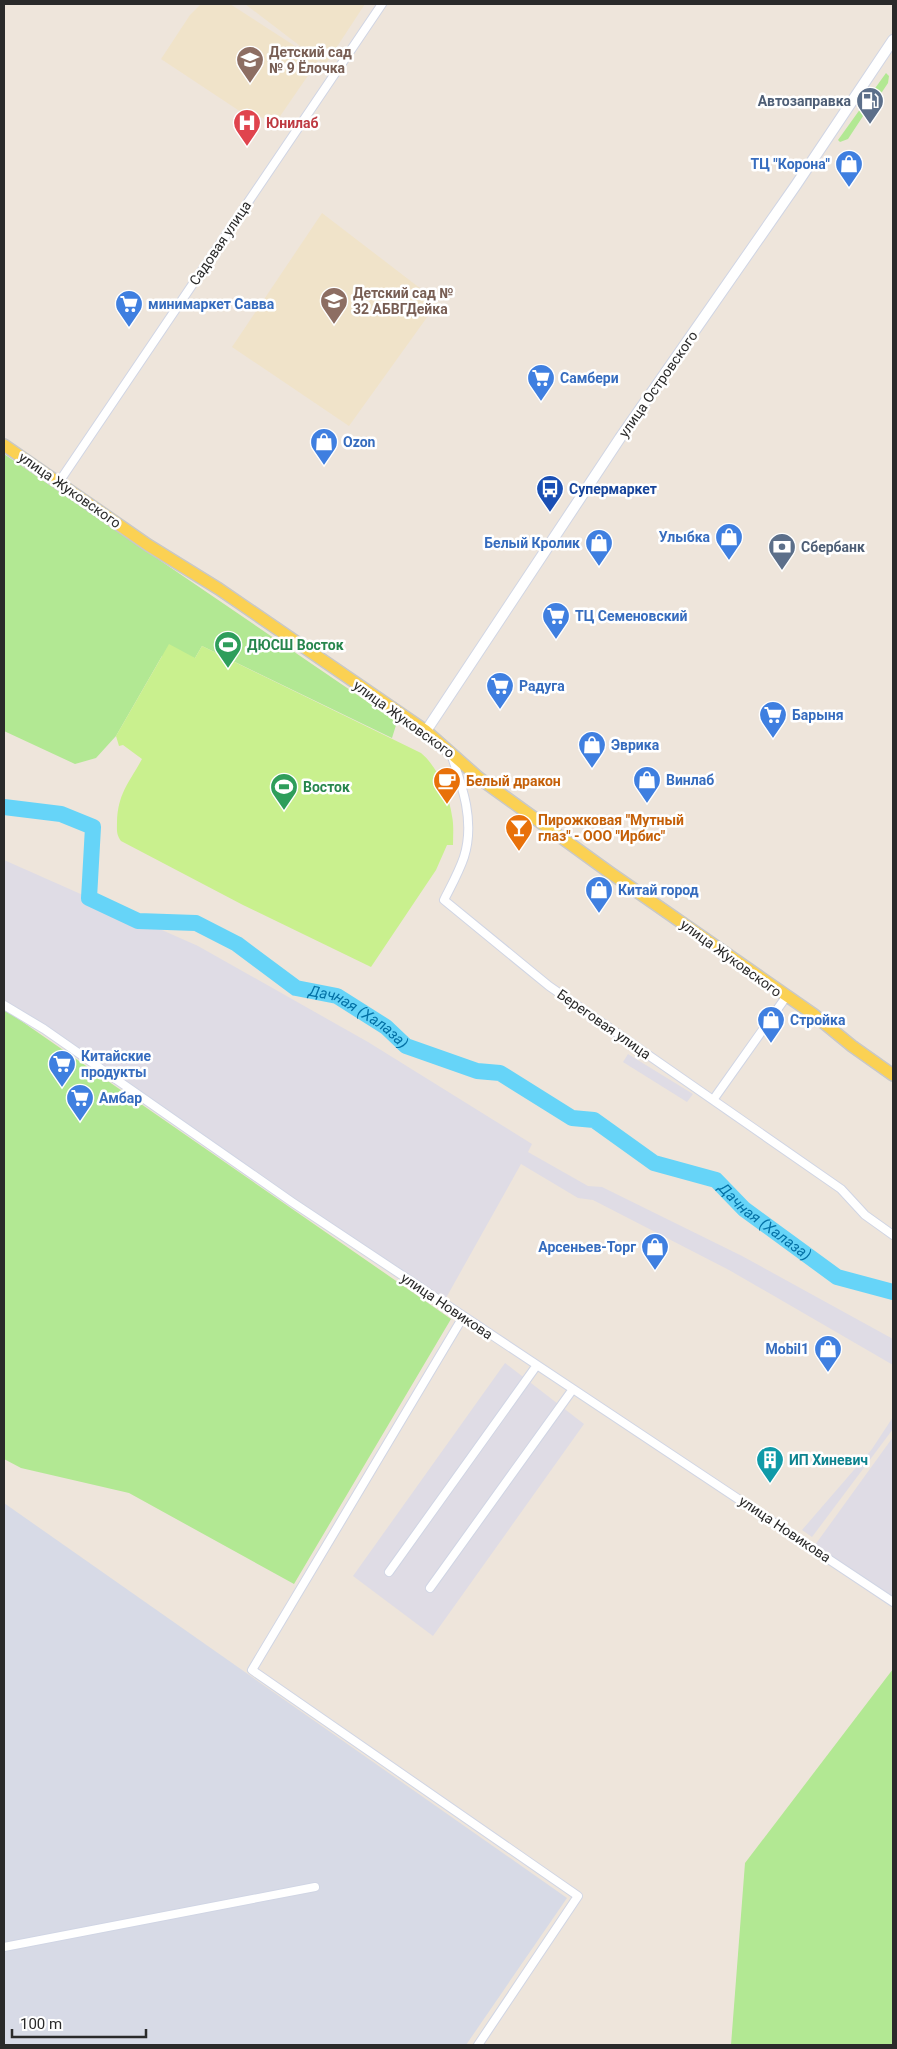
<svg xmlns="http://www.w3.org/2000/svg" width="897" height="2049" font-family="Roboto,sans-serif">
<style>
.industrial{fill:#dfdce5}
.education{fill:#f0e3c9}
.airport{fill:#d7dae6}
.green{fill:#b2e893}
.pitch{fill:#c9f08e}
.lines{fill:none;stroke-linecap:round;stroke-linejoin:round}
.river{stroke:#66d4f8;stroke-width:16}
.minor-casing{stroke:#d0d5e4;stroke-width:10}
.secondary-casing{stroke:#d0d5e4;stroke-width:12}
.primary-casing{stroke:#c8c8c8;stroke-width:14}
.minor{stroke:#fff;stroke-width:8}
.secondary{stroke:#fff;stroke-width:10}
.primary{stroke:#fbd153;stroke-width:11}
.labels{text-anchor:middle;stroke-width:5;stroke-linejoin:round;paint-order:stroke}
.education-label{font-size:14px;font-weight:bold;fill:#785e54;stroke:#fff;text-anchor:start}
.service-label{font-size:14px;font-weight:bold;fill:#4e5e75;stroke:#fff;text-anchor:end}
.health-label{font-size:14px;font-weight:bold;fill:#be3a42;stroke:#fff;text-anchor:start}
.shop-label{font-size:14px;font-weight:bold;fill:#366cbe;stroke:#fff;text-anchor:start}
.street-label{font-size:14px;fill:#2a2a2a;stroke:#fff}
.transit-label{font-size:14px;font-weight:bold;fill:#164399;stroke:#fff;text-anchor:start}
.leisure-label{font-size:14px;font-weight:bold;fill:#27864d;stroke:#fff;text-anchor:start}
.food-label{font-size:14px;font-weight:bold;fill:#c56008;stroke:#fff;text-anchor:start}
.culture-label{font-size:14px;font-weight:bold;fill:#0d838f;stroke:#fff;text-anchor:start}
.water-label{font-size:15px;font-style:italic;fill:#0371a6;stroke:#fff}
</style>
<rect width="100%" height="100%" fill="#eee5db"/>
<path class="industrial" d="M 4,860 L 198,946 L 368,1042 L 532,1144 L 528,1152 L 588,1186 L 602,1187 L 742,1256 L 893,1339 L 893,1365 L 729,1270 L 593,1200 L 578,1198 L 521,1164 L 446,1298 L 288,1198 L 4,999 Z
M 628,1054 L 693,1094 L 687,1102 L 623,1062 Z
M 505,1363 L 584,1424 L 433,1636 L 353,1576 Z
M 893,1417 L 893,1429 L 812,1537 L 802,1530 L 872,1449 Z
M 893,1437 L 893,1600 L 815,1545 Z"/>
<path class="education" d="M 201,4 L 230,4 L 318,61 L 274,125 L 247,108 L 241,112 L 161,59 L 190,15 Z
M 245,4 L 365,4 L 325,65 Z
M 322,213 L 438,302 L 349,426 L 232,347 Z"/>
<path class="airport" d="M 4,1503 L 567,1898 L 466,2045 L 4,2045 Z"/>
<path class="green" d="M 886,73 L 889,76 L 888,83 L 878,98 L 871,104 L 848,139 L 840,142 L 838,140 Z
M 4,454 L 397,722 L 392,738 L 202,646 L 195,658 L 162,656 L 116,736 L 96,758 L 75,764 L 4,731 Z
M 4,1009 L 451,1319 L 294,1584 L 129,1493 L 21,1468 L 4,1459 Z
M 893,1669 L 893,2045 L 731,2045 L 745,1863 Z"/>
<path class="pitch" d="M 169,644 L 195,658 L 202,646 L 421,753 C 438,767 449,795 452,816 C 454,825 453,836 453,845 L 447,845 L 436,870 L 371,967 L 243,905 L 121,841 C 116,834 117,830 117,822 C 118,793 129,783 142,759 L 123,745 L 119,746 L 116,736 Z"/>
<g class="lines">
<path class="river" id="s1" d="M 4,807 L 61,814 L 93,827 L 89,898 L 138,921 L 196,923 L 237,944 L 296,988 L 337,996 L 386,1027 L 406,1046 L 477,1071 L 500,1073 L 572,1118 L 594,1120 L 654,1163 L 716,1180 L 744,1209 L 837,1277 L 893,1292"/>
<defs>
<path id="minor" d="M 59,482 L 382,4
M 451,754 C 463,788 475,822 464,857 C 459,872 451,886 444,900 L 549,986 L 841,1189 L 865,1215 L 893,1235
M 4,1005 L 44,1029 L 292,1202 L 893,1602
M 713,1100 L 786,997
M 463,1317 L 252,1670 L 578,1896 L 478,2045
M 389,1572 L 537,1365
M 430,1588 L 573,1389
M 4,1947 L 315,1887"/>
<path id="secondary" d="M 426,731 L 620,438 L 796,185 L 893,40"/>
<path id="primary" d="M 4,445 L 148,545 L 219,589 L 426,731 L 479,778 L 609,872 L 813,1014 L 852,1046 L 893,1075"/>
</defs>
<use href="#minor" class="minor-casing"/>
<use href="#secondary" class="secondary-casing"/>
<use href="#primary" class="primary-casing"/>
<use href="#minor" class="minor"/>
<use href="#secondary" class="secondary"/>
<use href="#primary" class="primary"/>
</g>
<defs>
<symbol id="school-pin" viewBox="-11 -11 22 30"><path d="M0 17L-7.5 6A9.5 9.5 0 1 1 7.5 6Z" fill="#8d6e63" stroke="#fff"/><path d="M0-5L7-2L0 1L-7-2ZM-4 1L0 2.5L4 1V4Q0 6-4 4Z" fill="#fff"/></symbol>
<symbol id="fuel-pin" viewBox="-11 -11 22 30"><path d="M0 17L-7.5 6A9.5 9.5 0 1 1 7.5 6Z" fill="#5c6f8a" stroke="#fff"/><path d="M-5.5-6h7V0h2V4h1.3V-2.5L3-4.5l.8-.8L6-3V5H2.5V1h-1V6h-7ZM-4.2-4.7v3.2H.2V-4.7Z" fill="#fff"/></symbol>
<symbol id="hospital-pin" viewBox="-11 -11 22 30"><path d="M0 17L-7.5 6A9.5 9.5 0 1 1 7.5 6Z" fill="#e0444e" stroke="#fff"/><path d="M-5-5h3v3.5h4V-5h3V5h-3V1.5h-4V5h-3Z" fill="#fff"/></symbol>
<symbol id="shop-pin" viewBox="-11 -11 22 30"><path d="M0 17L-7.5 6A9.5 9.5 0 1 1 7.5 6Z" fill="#3f7fe0" stroke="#fff"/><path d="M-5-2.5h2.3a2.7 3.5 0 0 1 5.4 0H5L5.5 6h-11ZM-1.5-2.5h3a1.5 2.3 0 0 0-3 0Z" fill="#fff"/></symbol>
<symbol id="supermarket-pin" viewBox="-11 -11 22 30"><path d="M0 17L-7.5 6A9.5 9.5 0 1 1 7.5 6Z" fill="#3f7fe0" stroke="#fff"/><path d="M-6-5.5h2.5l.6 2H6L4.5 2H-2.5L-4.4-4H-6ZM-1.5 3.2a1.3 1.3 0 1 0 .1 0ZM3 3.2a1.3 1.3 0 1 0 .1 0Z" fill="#fff"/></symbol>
<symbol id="bus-pin" viewBox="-11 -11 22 30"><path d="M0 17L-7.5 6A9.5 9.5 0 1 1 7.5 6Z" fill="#1a4fb4" stroke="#fff"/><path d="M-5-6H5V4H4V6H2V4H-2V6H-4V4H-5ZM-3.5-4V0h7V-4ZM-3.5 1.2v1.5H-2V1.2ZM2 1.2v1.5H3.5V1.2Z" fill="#fff"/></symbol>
<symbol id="bank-pin" viewBox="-11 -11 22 30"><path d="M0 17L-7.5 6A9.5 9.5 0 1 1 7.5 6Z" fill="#5c6f8a" stroke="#fff"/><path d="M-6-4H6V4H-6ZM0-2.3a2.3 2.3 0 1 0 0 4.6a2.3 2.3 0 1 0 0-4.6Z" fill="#fff"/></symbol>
<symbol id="stadium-pin" viewBox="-11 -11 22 30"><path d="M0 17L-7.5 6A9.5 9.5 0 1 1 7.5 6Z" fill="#2e9e5b" stroke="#fff"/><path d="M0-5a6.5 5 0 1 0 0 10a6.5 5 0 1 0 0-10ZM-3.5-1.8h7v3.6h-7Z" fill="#fff"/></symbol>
<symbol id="cafe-pin" viewBox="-11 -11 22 30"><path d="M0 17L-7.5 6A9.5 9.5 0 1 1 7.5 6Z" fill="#e8710a" stroke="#fff"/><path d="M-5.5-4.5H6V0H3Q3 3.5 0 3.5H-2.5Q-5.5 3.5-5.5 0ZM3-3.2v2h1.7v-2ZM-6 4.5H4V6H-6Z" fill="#fff"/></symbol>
<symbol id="bar-pin" viewBox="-11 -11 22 30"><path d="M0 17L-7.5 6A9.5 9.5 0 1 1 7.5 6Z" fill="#e8710a" stroke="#fff"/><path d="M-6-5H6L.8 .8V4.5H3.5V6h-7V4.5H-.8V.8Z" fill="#fff"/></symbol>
<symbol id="building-pin" viewBox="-11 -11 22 30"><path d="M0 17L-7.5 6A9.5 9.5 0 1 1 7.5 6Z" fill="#0f9aa8" stroke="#fff"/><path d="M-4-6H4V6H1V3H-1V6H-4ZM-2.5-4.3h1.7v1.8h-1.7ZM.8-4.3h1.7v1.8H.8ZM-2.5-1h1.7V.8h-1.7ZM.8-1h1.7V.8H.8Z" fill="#fff"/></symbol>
</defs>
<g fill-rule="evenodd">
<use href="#school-pin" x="234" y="44" width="32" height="43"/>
<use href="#fuel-pin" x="854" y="85" width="32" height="43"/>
<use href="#hospital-pin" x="231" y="107" width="32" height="43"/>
<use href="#shop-pin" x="833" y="148" width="32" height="43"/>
<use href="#school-pin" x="318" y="285" width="32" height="43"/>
<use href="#supermarket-pin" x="113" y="288" width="32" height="43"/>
<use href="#supermarket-pin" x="525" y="362" width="32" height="43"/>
<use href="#shop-pin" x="308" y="426" width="32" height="43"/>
<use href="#bus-pin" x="534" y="473" width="32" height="43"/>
<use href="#shop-pin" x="713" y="521" width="32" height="43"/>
<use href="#shop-pin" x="583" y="527" width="32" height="43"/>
<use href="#bank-pin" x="766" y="531" width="32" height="43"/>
<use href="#supermarket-pin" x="540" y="600" width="32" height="43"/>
<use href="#stadium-pin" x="212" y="629" width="32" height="43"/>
<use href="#supermarket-pin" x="484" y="670" width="32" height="43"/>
<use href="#supermarket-pin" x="757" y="699" width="32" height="43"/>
<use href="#shop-pin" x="576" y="729" width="32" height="43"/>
<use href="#shop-pin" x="631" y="764" width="32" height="43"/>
<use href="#cafe-pin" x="431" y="765" width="32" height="43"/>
<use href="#stadium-pin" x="268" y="771" width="32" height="43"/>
<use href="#bar-pin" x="503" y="812" width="32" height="43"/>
<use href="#shop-pin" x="583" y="874" width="32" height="43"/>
<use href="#shop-pin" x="755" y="1004" width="32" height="43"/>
<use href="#supermarket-pin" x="46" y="1048" width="32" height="43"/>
<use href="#supermarket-pin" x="64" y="1082" width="32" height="43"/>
<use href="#shop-pin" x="639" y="1231" width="32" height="43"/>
<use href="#shop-pin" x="812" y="1333" width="32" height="43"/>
<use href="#building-pin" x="754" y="1444" width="32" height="43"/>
</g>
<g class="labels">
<g class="education-label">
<text x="269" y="57">Детский сад<tspan x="269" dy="16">№ 9 Ёлочка</tspan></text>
<text x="353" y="298">Детский сад №<tspan x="353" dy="16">32 АБВГДейка</tspan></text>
</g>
<g class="service-label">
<text x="851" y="106">Автозаправка</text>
<text x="801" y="552" text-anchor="start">Сбербанк</text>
</g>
<g class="health-label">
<text x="266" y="128">Юнилаб</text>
</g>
<g class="shop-label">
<text x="830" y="169" text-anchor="end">ТЦ "Корона"</text>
<text x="148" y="309">минимаркет Савва</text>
<text x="560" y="383">Самбери</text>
<text x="343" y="447">Ozon</text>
<text x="710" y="542" text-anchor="end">Улыбка</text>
<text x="580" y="548" text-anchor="end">Белый Кролик</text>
<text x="575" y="621">ТЦ Семеновский</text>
<text x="519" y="691">Радуга</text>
<text x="792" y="720">Барыня</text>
<text x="611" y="750">Эврика</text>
<text x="666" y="785">Винлаб</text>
<text x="618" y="895">Китай город</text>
<text x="790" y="1025">Стройка</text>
<text x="81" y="1061">Китайские<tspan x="81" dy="16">продукты</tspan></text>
<text x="99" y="1103">Амбар</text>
<text x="636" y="1252" text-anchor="end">Арсеньев-Торг</text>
<text x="809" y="1354" text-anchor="end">Mobil1</text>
</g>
<g class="street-label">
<text transform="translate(220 243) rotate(-56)" y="5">Садовая улица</text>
<text transform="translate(658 384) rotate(-55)" y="5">улица Островского</text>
<text transform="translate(70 490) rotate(35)" y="5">улица Жуковского</text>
<text transform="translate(404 719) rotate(36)" y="5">улица Жуковского</text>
<text transform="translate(731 958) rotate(36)" y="5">улица Жуковского</text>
<text transform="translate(604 1024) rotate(35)" y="5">Береговая улица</text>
<text transform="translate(447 1306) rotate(34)" y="5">улица Новикова</text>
<text transform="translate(785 1529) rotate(34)" y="5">улица Новикова</text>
</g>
<g class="transit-label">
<text x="569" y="494">Супермаркет</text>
</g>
<g class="leisure-label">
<text x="247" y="650">ДЮСШ Восток</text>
<text x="303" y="792">Восток</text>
</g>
<g class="food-label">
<text x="466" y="786">Белый дракон</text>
<text x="538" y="825">Пирожковая "Мутный<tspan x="538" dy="16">глаз" - ООО "Ирбис"</tspan></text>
</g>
<g class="culture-label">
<text x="789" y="1465">ИП Хиневич</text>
</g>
<g class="water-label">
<text dy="5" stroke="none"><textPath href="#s1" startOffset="465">Дачная (Халаза)</textPath></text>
<text dy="5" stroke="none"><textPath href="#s1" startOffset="930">Дачная (Халаза)</textPath></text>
</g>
</g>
<rect width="897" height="2049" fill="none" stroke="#2a2a2a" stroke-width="10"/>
<path d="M12 2029v8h134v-8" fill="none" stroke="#2a2a2a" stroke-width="2.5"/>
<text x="20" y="2029" font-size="15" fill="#2a2a2a" stroke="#ffffff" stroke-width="4" paint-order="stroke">100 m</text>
</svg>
